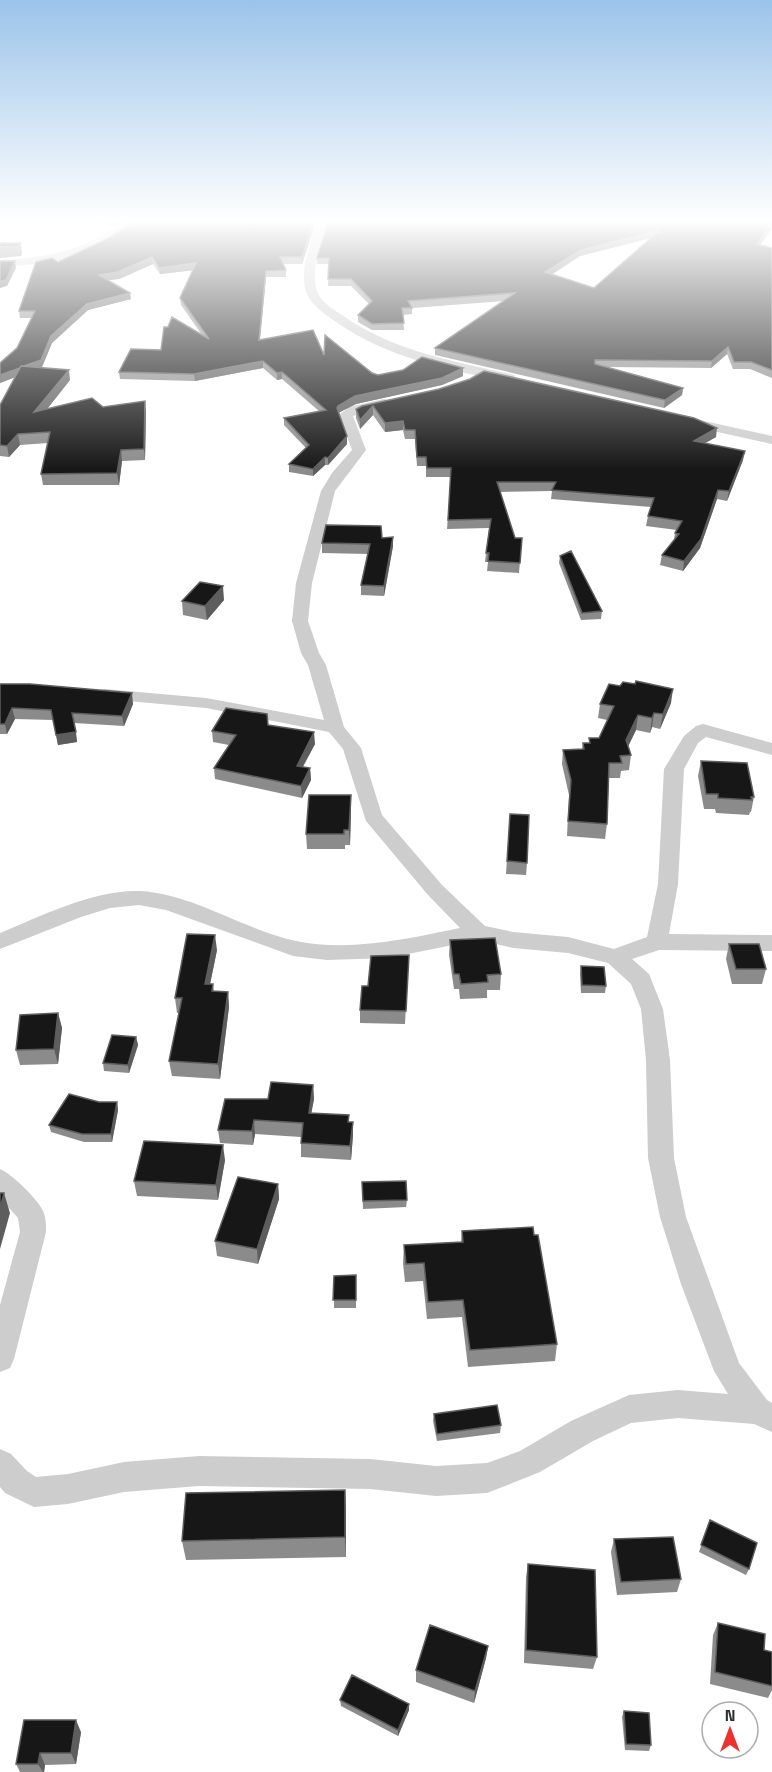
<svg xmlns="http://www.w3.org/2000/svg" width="772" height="1772" font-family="'Space Grotesk',sans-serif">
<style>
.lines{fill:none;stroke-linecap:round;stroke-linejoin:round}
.minor{fill:#cdcdcd;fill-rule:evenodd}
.wall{fill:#8b8b8b;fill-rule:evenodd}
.shaded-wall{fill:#5d5d5d}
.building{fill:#171717;stroke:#5d5d5d;stroke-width:1.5;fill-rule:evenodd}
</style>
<rect width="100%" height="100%" fill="#fff"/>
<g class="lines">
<path class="minor" d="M 124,222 L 135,222 C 103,257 45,266 0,266 L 0,260 C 45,259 88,249 124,222 Z
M 317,222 L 327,222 C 322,244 309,271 318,294 C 323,303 334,310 342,315 C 397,353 451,360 514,375 L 515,378 L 514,381 L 509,382 C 449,370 388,358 336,322 C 326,315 312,306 307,294 C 298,271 311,244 317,222 Z
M 384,399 L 389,400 L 391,403 L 389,406 L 353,416 L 366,450 L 335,491 L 312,583 L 308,621 L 319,653 L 326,665 L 344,727 L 361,748 L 382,815 L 442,885 L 485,926 L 513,932 L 568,937 L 614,949 L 647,937 L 658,884 L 664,769 L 684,736 L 696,726 L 703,724 L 772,743 L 772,755 L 706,737 L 698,743 L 684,769 L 678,884 L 669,934 L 772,935 L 772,951 L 659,950 L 632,959 L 649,974 L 663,1009 L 670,1060 L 674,1158 L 686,1217 L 739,1363 L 767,1400 L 772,1403 L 772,1432 L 754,1424 L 678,1418 L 631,1423 L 593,1441 L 540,1472 L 487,1493 L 436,1496 L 370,1489 L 199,1486 L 124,1492 L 68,1504 L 34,1507 L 5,1493 L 0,1487 L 0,1449 L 11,1454 L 27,1471 L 36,1477 L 68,1474 L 124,1462 L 199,1456 L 370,1459 L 436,1466 L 487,1463 L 520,1451 L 571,1421 L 629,1395 L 678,1390 L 728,1394 L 714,1371 L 681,1284 L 660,1217 L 648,1158 L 646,1060 L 641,1009 L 631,984 L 608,963 L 568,953 L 513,948 L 478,940 L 388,958 L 327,960 L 293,956 L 166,910 L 139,905 L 110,908 L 81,917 L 0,949 L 0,933 C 41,916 95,889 140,891 C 194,894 244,930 296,941 C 350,952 407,939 460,928 L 428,895 L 366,821 L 343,749 L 329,732 L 206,708 L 105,699 L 99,698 L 96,694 L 99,690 L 105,689 L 206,698 L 324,720 L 308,665 L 301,653 L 292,621 L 296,583 L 321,491 L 332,473 L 352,450 L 339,415 L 349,407 Z
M 691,418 L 772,436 L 772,444 L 686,425 L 684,422 Z
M 0,1169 C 12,1174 39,1200 44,1213 C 46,1219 46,1226 46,1232 L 14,1359 L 10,1368 L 0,1372 L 0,1305 L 20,1232 L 18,1218 L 0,1198 Z"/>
</g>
<path class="wall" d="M 95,222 L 121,222 L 114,226 Z
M 131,222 L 316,222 L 302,264 L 283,264 L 286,270 L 286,277 L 266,277 L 260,340 L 324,355 L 378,375 L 463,368 L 463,376 L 442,385 L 356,404 L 338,413 L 347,444 L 328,465 L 325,465 L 313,476 L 289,472 L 289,464 L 306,448 L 284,425 L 284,418 L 319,411 L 282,379 L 277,380 L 263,368 L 195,381 L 120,379 L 119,372 L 161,350 L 202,335 L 181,305 L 180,298 L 193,270 L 160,274 L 153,264 L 119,279 L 109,280 L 131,299 L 88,310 L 52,343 L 42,367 L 70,380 L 47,409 L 103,407 L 146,412 L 145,460 L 122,461 L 119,485 L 43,485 L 41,474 L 48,443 L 20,445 L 9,457 L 0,456 L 0,405 L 15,377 L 0,383 L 0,363 L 17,348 L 32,318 L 20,318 L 19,311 L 58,262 L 107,239 L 128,226 L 128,224 Z
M 772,222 L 772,229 L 760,245 L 772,248 L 772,378 L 750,369 L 733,369 L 727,354 L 711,368 L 608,367 L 683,388 L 682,395 L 664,408 L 435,355 L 435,348 L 504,301 L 412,308 L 412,314 L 403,315 L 404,330 L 372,330 L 358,322 L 358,315 L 369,304 L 351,286 L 328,286 L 329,264 L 317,264 L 317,258 ZM 650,238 L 594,288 L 552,274 L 580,256 Z
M 439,389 L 716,437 L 705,443 L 743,460 L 727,501 L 717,499 L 700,548 L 683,571 L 660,565 L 662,555 L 674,540 L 675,533 L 677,530 L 646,526 L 648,516 L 651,507 L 551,499 L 552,491 L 500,492 L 515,538 L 522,538 L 519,573 L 487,571 L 488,562 L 485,562 L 489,528 L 447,529 L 451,477 L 426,477 L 426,466 L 417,466 L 415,439 L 405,439 L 403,430 L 385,432 L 373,415 L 360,429 L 356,418 L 356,409 Z
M 393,537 L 393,546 L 384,596 L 361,595 L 361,585 L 368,554 L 322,553 L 322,543 Z
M 560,556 L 602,611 L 601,619 L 581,620 L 559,563 Z
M 224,600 L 207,620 L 183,615 L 182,601 Z
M 0,684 L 133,704 L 124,726 L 74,723 L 77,742 L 58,745 L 53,720 L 15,719 L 7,734 L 0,734 Z
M 671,703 L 660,729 L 652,727 L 650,733 L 636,730 L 628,746 L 631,755 L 629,770 L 621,771 L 620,778 L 609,778 L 607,824 L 605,839 L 567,836 L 569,795 L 562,764 L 563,750 L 582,749 L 583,743 L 589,743 L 589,738 L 599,738 L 607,720 L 598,718 L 600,704 Z
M 212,731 L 315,744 L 303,767 L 310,768 L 311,780 L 302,798 L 215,779 L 214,768 L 229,745 L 213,742 Z
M 701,761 L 754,797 L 751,812 L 750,812 L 749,815 L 716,813 L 715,809 L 704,809 L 698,776 Z
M 351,810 L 350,845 L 345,845 L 345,849 L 307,849 L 306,834 Z
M 510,814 L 527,863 L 526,875 L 506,874 Z
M 450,940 L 501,974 L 500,990 L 487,990 L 487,998 L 460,999 L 459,989 L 454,989 L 449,955 Z
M 729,944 L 766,969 L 762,984 L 732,984 L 726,959 Z
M 217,950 L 210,984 L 213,984 L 214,992 L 228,992 L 229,1007 L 220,1079 L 172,1076 L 169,1061 L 179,1013 L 177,1013 L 175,998 Z
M 581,966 L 606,986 L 605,993 L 581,993 L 580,974 Z
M 408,968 L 405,1024 L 360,1023 L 360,1010 L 368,986 Z
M 58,1013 L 62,1028 L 58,1064 L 20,1065 L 16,1050 Z
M 136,1037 L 138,1045 L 129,1073 L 104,1071 L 103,1063 Z
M 313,1085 L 314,1099 L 311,1113 L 349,1115 L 349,1122 L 353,1135 L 351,1160 L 301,1157 L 301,1137 L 255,1134 L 253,1145 L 220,1143 L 218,1130 Z
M 99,1102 L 117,1102 L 118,1110 L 112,1142 L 84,1142 L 51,1132 L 49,1125 Z
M 225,1160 L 218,1200 L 137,1196 L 134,1181 Z
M 362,1182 L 407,1200 L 406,1207 L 363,1209 Z
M 278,1184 L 279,1199 L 258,1264 L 217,1256 L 215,1241 Z
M 462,1231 L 557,1344 L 555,1361 L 468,1367 L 462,1317 L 427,1319 L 423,1281 L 405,1282 L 403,1263 L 404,1245 L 461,1242 Z
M 356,1275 L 356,1308 L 334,1308 L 334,1276 Z
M 434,1414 L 501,1425 L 500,1433 L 437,1441 L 433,1421 Z
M 346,1510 L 346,1557 L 186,1560 L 182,1541 Z
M 710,1520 L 749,1569 L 746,1575 L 699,1552 Z
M 614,1539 L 681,1579 L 677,1592 L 617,1595 L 611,1552 Z
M 528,1564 L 597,1657 L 593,1669 L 524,1663 L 526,1577 Z
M 718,1623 L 764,1650 L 772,1652 L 772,1690 L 768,1698 L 710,1684 L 713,1635 Z
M 488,1646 L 486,1658 L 474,1703 L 416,1682 L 416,1670 Z
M 340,1700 L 409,1704 L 409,1710 L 398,1736 L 341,1706 Z
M 624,1711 L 651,1745 L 649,1751 L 625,1750 L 622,1717 Z
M 81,1732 L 76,1764 L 45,1765 L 44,1772 L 20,1772 L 16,1764 Z"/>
<path class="shaded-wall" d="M 113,222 L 121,222 L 114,226 Z
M 314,222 L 316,222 L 302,264 L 302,257 Z
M 772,224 L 772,229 L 756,250 L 757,244 Z
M 660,230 L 659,236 L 580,256 L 545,279 L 545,272 L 581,250 Z
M 21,243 L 22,254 L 21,256 L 0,258 L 0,247 Z
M 152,257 L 153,264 L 119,279 L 100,281 L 99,275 Z
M 15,261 L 16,268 L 7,286 L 0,288 L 0,281 Z
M 196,263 L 196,270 L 160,274 L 159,268 Z
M 266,271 L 266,277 L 259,347 L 259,340 Z
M 130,293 L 131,299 L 88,310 L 52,343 L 42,367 L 0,383 L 0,375 L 51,336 L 87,304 Z
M 728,347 L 727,354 L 711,368 L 712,361 Z
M 263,361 L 263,368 L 195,381 L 194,374 Z
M 463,368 L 463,376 L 442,385 L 356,404 L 338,413 L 337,408 L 338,406 L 355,396 Z
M 69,370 L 70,380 L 36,423 L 34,412 Z
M 282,372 L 282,379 L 277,380 L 277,373 Z
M 683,388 L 682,395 L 664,408 L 665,400 Z
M 145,401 L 146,412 L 145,460 L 144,449 Z
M 373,406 L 373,415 L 360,429 L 360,420 Z
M 403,421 L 403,430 L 385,432 L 385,423 Z
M 717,428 L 716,437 L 693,450 L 694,441 Z
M 18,434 L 20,445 L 9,457 L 7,446 Z
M 347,436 L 347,444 L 328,465 L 328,458 Z
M 121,450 L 122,461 L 119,485 L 117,473 Z
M 745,451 L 743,460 L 727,501 L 729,491 Z
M 325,457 L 325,465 L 313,476 L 313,469 Z
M 718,490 L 717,499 L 700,548 L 683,571 L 684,561 Z
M 393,537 L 393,546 L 384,596 L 384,586 Z
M 223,586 L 224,600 L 207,620 L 205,606 Z
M 673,689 L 671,703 L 660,729 L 663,714 Z
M 132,693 L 133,704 L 124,726 L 122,716 Z
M 12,708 L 15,719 L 7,734 L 5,724 Z
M 654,713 L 652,727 L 650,733 L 652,718 Z
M 638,715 L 636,730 L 624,755 L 626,740 Z
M 76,732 L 77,742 L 58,745 L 56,735 Z
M 314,732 L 315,744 L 297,777 L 297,766 Z
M 310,768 L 311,780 L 302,798 L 301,786 Z
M 351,795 L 351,810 L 350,845 L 349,830 Z
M 215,935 L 217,950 L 207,999 L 205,984 Z
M 228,992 L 229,1007 L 220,1079 L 218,1064 Z
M 58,1013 L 62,1028 L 58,1064 L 54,1049 Z
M 136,1037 L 138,1045 L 129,1073 L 128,1065 Z
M 313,1085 L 314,1099 L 309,1126 L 309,1113 Z
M 117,1102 L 118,1110 L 112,1142 L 111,1134 Z
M 254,1120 L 255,1134 L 253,1145 L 252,1131 Z
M 353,1122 L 353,1135 L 351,1160 L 350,1146 Z
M 223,1145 L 225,1160 L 218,1200 L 216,1185 Z
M 278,1184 L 279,1199 L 258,1264 L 257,1249 Z
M 4,1193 L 10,1213 L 0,1249 L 0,1209 Z
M 345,1490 L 346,1510 L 346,1557 L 345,1537 Z
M 488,1646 L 486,1658 L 474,1703 L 475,1691 Z
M 409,1704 L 409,1710 L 398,1736 L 398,1730 Z
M 76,1720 L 81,1732 L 76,1764 L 71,1753 Z
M 40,1753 L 45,1765 L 44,1772 L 43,1772 L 38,1764 Z"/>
<path class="building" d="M 131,222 L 314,222 L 302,257 L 280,257 L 286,270 L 266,271 L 259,340 L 313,330 L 324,355 L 325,335 L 372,373 L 378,375 L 403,370 L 422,357 L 463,368 L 442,378 L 355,396 L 338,406 L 337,408 L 347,436 L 328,458 L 325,457 L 313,469 L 289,464 L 309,445 L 284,418 L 326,410 L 282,372 L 277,373 L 263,361 L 194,374 L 119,372 L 131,349 L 161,350 L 164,327 L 168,327 L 172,317 L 209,339 L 180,298 L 196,263 L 159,268 L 152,257 L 118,272 L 99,275 L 130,293 L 87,304 L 51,336 L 41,360 L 24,366 L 21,366 L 20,368 L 0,375 L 0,363 L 17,348 L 35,311 L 19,311 L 36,262 L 52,258 L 58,262 L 107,239 L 130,225 L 128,224 Z
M 328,222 L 772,222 L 772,224 L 757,244 L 772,248 L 772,370 L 751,362 L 734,362 L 728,347 L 712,361 L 595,360 L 595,364 L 683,388 L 665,400 L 435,348 L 515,293 L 408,301 L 412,308 L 402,308 L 404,323 L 372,324 L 358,315 L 372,301 L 351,279 L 328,279 L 329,258 L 317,258 ZM 660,230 L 594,288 L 545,272 L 581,250 Z
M 0,243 L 21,243 L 19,246 L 0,247 Z
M 0,261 L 15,261 L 6,280 L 0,281 Z
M 21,366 L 69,370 L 34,412 L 92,398 L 103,407 L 145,401 L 144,449 L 121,450 L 117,473 L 41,474 L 50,432 L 18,434 L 7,446 L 0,445 L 0,405 Z
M 484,371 L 694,418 L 717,428 L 694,441 L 745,451 L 729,491 L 718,490 L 701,539 L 684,561 L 662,555 L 679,534 L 675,533 L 682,521 L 648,516 L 654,498 L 552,490 L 556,482 L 497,482 L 515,538 L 522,538 L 520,563 L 488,561 L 489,553 L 486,553 L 491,519 L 448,520 L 451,468 L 427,468 L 426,457 L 417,457 L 415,430 L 405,430 L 403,421 L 385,423 L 373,406 L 360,420 L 356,409 L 362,406 L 439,389 L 470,379 Z
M 326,525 L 381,526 L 382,538 L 393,537 L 384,586 L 361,585 L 370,544 L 322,543 Z
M 571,551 L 602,611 L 582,613 L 560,556 Z
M 200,582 L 223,586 L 205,606 L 182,601 Z
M 636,681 L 673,689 L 663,714 L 654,713 L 652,718 L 638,715 L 626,740 L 631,755 L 620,756 L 622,763 L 609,763 L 607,824 L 568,821 L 571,780 L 563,750 L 584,749 L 583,743 L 590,743 L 589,738 L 599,738 L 614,706 L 600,704 L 609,684 L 620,686 L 623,682 L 635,684 Z
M 0,684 L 30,684 L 132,693 L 122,716 L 72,713 L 76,732 L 56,735 L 51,710 L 12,708 L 5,724 L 0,724 Z
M 226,708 L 267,714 L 268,725 L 314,732 L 297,766 L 310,768 L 301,786 L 214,768 L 236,735 L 212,731 Z
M 701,761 L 747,763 L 754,797 L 751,797 L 752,800 L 718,798 L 718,794 L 706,794 Z
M 309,795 L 351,795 L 349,830 L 344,830 L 344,834 L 306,834 Z
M 510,814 L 529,815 L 527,863 L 507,861 Z
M 187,934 L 215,935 L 205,984 L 213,984 L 212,991 L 228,992 L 218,1064 L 169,1061 L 182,998 L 175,998 Z
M 495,938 L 501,974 L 487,975 L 488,982 L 461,984 L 459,974 L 454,974 L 450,940 Z
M 729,944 L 759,944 L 766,969 L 736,969 Z
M 409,955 L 406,1011 L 360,1010 L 362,986 L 368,986 L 371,956 Z
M 581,966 L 604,967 L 606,986 L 582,985 Z
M 58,1013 L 54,1049 L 16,1050 L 20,1015 Z
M 112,1035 L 136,1037 L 128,1065 L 103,1063 Z
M 271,1082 L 313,1085 L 309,1113 L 349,1115 L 348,1122 L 353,1122 L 350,1146 L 301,1143 L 303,1123 L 254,1120 L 252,1131 L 218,1130 L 225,1099 L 268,1099 Z
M 69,1094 L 99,1102 L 117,1102 L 111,1134 L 82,1134 L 49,1125 Z
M 144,1141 L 223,1145 L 216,1185 L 134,1181 Z
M 238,1177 L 278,1184 L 257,1249 L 215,1241 Z
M 406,1181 L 407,1200 L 363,1201 L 362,1182 Z
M 0,1193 L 4,1193 L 0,1209 Z
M 533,1227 L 534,1235 L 538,1235 L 557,1344 L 470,1350 L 463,1300 L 428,1302 L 424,1263 L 406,1264 L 404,1245 L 463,1242 L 462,1231 Z
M 356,1275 L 356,1300 L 333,1300 L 334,1276 Z
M 497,1405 L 501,1425 L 437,1434 L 434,1414 Z
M 345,1490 L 345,1537 L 182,1541 L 186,1493 Z
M 710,1520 L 757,1543 L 749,1569 L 701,1545 Z
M 673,1537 L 681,1579 L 621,1582 L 614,1539 Z
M 528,1564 L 595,1570 L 597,1657 L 526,1650 Z
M 718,1623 L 765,1634 L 764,1650 L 772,1652 L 772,1686 L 715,1672 Z
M 430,1625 L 488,1646 L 475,1691 L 416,1670 Z
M 352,1675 L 409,1704 L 398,1730 L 340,1700 Z
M 624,1711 L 649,1713 L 651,1745 L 626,1744 Z
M 24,1720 L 76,1720 L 71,1753 L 40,1753 L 38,1764 L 16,1764 Z"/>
<linearGradient id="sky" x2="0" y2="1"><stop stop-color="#9bc4ea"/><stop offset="0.47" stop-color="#fff"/><stop offset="1" stop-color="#fff" stop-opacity="0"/></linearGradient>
<rect width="772" height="470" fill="url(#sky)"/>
<g transform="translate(730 1730)"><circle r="28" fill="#ffffff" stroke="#acacac" stroke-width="1.5"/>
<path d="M0-4.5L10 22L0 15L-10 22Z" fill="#eb322e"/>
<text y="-9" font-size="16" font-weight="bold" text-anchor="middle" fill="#303030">N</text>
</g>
</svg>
